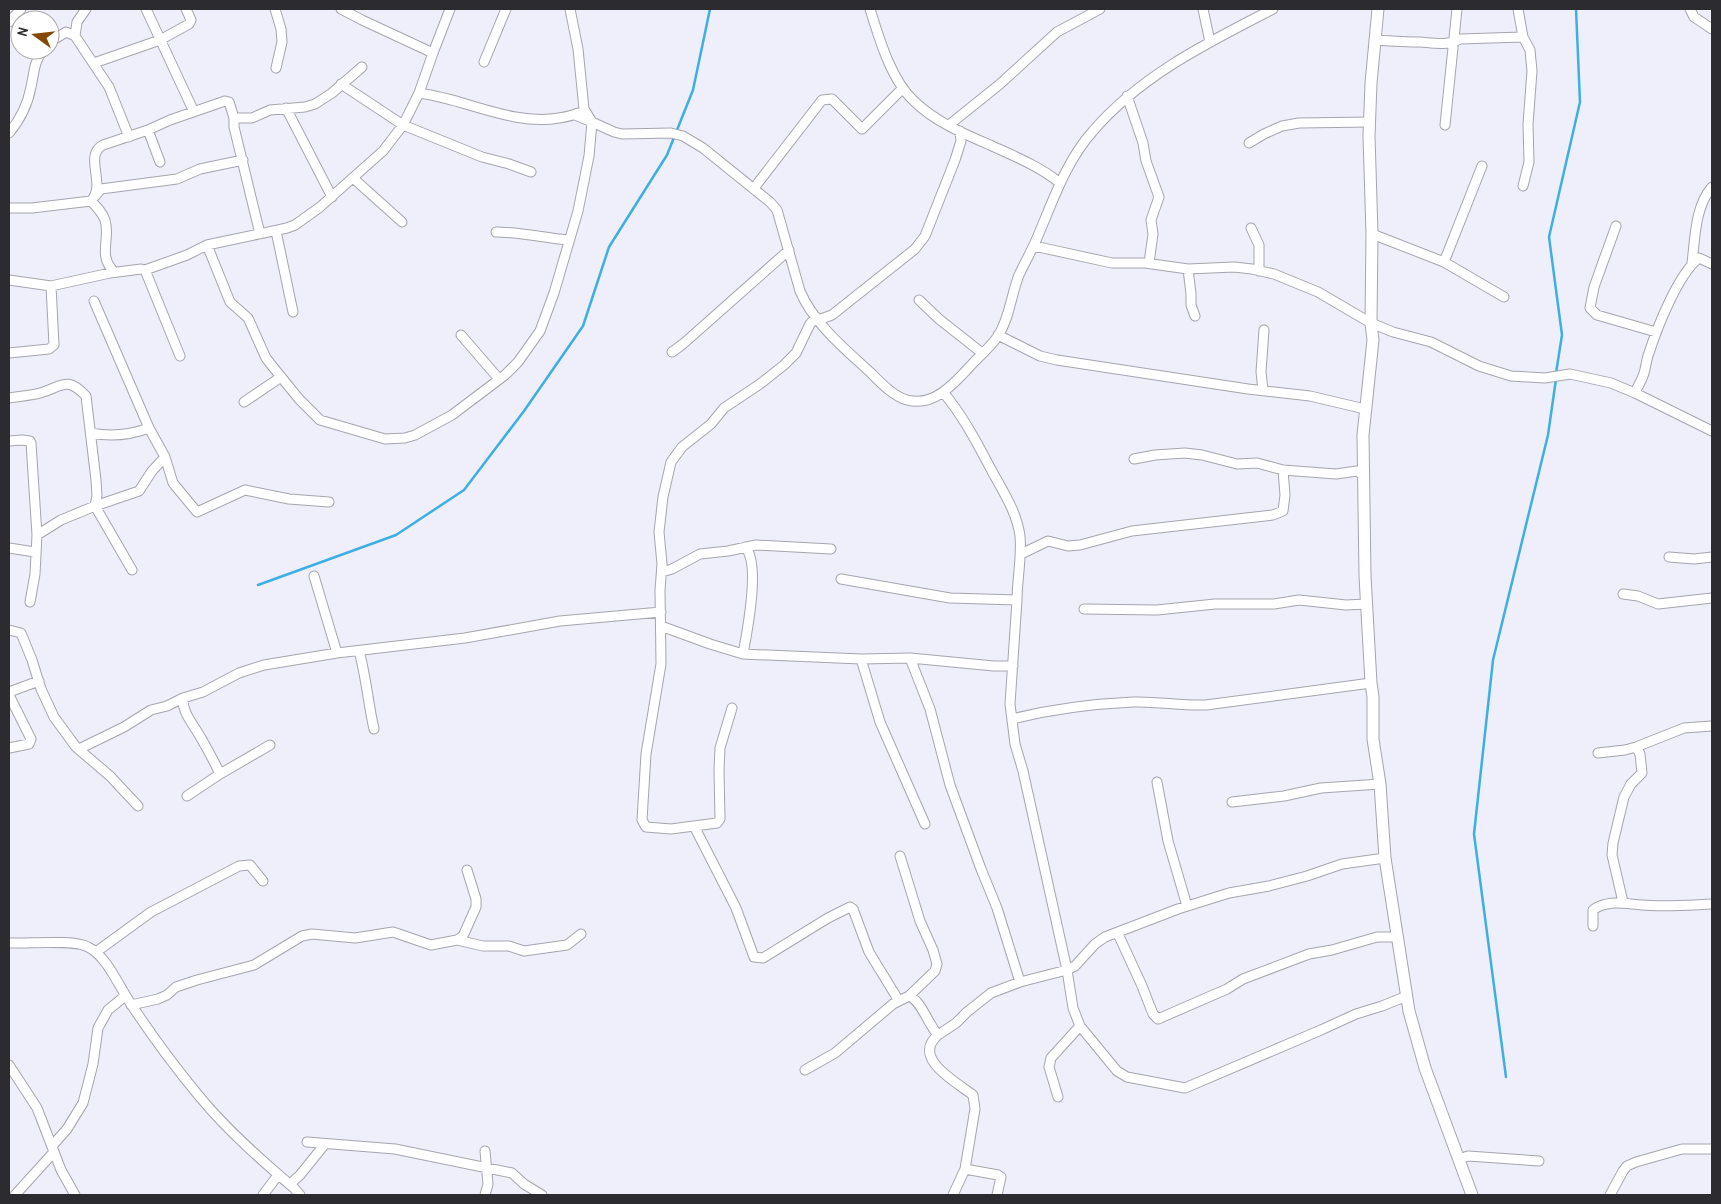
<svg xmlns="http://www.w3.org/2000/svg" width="1721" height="1204" font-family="'Archivo Narrow',sans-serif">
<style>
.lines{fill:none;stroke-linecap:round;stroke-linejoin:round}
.stream{stroke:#3dafe2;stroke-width:2.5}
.minor-casing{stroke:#a5a5af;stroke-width:11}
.tertiary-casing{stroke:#a5a5af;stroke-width:13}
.minor{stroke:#fff;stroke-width:9}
.tertiary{stroke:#fff;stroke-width:11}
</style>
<rect width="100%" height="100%" fill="#eeeffa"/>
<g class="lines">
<path class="stream" d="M 1556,373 L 1562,335 L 1549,237 L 1580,102 L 1576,9
M 258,585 L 396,535 L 464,490 L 524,411 L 583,326 L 609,247 L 667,155 L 693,90 L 710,9
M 1506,1077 L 1474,834 L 1493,660 L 1548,435 L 1556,379"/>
<defs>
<path id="minor" d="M 86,9 L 77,22 L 75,36 L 109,87 L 129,137
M 146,9 L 194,112
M 275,9 L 281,29 L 282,42 L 276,68
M 341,9 L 362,20 L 433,53
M 570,9 L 578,49 L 584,109 L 592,122 L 614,132 L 622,134 L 671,133 L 683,136 L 703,148 L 770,202 L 777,210 L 800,291 C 814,324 845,349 871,373 C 881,383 893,396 907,400 C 936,408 958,379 975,361 C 983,353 992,345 998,336 C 1010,317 1011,295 1019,275 C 1025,262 1032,250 1037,238 C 1053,201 1066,161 1093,131 C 1141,75 1209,42 1273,9
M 870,9 C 879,38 891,80 914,101 C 934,121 964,134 990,145 C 1014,156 1039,166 1060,183
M 1203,9 L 1210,42
M 1518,9 L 1523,37 L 1530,50 L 1532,71 L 1528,124 L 1529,162 L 1523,186
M 1690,9 L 1694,17 L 1712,29
M 9,22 L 21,9
M 1375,40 C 1390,41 1405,42 1420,42 C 1434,43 1447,46 1460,39 L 1523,37
M 50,42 L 66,32 L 75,36
M 484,62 L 506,9
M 94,63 L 160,40 L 189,24 L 191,20 L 186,9
M 341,84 L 403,125 L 482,157 L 509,164 L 531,172
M 419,93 C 466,99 512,126 559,118 C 565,117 572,116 578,113
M 1127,96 L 1143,143 L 1146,161 L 1159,197 L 1151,220 L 1153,234 L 1149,263
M 286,108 L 332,197
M 234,118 L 234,127 L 260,234
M 949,125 L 1000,84 L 1057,32 L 1100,9
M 1445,125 L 1457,9
M 148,130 L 160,162
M 9,133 C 20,120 28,103 31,87 C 34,74 34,61 43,50
M 1249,143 L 1264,134 L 1282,126 L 1299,123 L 1370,122
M 353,178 L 402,222
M 754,188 L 822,100 L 832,99 L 862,129 L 903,88
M 95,196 L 101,189 L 177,179 L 200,169 L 243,160
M 91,201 C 107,184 83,156 103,145 L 148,130 L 170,120 L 225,101 L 229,102 L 234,118 L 252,118 L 270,110 L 305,107 L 315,104 L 332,93 L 362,67
M 9,208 L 32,208 L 91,201 C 97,207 102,212 105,220 C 111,240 97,254 114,272
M 1616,226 L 1594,287 L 1590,308 L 1597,315 L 1656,332
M 1251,228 L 1259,245 L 1259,271
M 276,231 L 293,312
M 496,232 C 521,232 544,238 569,240
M 1372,234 L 1444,262 L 1504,297
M 207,245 L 230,302 L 248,318 L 266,358 L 273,367 L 299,399 L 320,420 L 385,439 L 405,438 L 415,435 L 452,415 L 505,375 L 518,362 L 540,331 L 554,293 L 578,211 L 589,156 L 592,122 L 575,115
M 1034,246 L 1112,263 L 1145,263 L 1188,269 L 1234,267 L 1252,269 L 1274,274 L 1318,292 L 1371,323 L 1393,332 L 1431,342 L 1479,366 L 1511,376 L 1545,378 L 1570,374 L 1611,383 L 1635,393 L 1712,431
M 1444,262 L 1482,166
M 1692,263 C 1695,239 1695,206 1712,187
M 1188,269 L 1191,294 L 1191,305 L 1195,316
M 145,270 L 180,356
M 9,280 L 51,286 L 110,273 L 141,269 L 145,270 L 187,255 L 207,245 L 287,228 L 295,225 L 320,207 L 383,151 L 403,125 L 419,93 L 433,53 L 450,9
M 919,300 L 939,319 L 982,353
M 94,301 L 149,428
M 818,320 L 832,315 L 915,249 L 925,236 L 955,160 L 961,141 L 960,131
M 461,335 L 499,379
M 998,335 L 1040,356 L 1057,360 L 1248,389 L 1310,396 L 1365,409
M 672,352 L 683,344 L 789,250
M 9,353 L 49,349 L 54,345 L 51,286
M 1263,390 L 1261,372 L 1264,330
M 1635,393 C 1637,387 1641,382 1643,376 C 1646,369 1646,360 1649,353 C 1657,328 1678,274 1699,258 L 1712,264
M 9,398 C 19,396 30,396 40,393 C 62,387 66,375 86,396 L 96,480 L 97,496 L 95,506 L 139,491 L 152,471 L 165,457
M 244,402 L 281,377
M 91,433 C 111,437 130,435 149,428 L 165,457 L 173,483 L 197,512 L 245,490 L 289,499 L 329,502
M 9,441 L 22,440 L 30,441 L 31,443 L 37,535 L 35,574 L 30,602
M 1134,459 L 1155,455 L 1185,453 L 1202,455 L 1237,464 L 1257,463 L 1283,470 L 1336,474 L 1357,471 L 1363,475
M 37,535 L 61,520 L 95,506 L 132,570
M 9,548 L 35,552
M 1021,554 L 1048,541 L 1068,546 L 1080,545 L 1132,531 L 1273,515 L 1283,511 L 1285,495 L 1283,470
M 1669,557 L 1694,559 L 1712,557
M 662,572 L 672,569 L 700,554 L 728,551 L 756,545 L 831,549
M 314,576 L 337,653
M 841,579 L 950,598 L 1017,600 C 1017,579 1022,558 1020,536 C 1017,513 1004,493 993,473 C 978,445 964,417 943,392
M 1623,594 L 1638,596 L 1658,604 L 1712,598
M 1017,600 L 1010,704 L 1015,744 L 1023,771 L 1067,970 L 1073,1008 L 1080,1026 L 1117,1071 L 1127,1077 L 1185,1088 L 1321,1030 L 1356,1014 L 1382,1006 L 1407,996
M 1084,609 L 1157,610 L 1215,604 L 1274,604 L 1299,600 L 1346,605 L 1367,604
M 661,626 L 710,644 L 743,654 L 861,659 L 910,658 L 994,666 L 1013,666
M 9,630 L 21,633 L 32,660 L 41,689 L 54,717 L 76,747 L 110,776 L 138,806
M 359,651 C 366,676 368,703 374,729
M 743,654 C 747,632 761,563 745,547
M 910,658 L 930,709 L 950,785 L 981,869 L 997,908 L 1020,982
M 861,659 L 880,722 L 925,824
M 9,692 L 39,681
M 9,695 L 31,739 L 29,744 L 9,748
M 183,698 C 182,713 194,725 201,738 C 208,750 214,761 220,774
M 732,708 L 720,748 L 719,770 L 720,819 L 717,823 L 671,829 L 646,827 L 642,820 L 646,754 L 661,664 L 660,590 L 662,564 L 659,532 L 663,497 L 671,462 L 682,447 L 711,424 L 724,408 L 760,384 L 784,365 L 796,353 L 810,324 L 816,317
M 1012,719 C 1052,709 1091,704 1133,702 C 1157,701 1181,706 1206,705 L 1371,683
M 79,749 L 124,727 L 151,710 L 167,706 L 183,698 L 203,692 L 239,673 L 264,665 L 337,653 L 465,638 L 560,621 L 661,612
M 1598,753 L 1625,750 L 1636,747 L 1684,728 L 1712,726
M 1157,782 L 1168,841 L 1187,906
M 187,796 L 220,774 L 270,745
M 1232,802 L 1284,796 L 1321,788 L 1380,784
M 694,826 L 736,908 L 754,957 L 763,958 L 828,918 L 850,907 L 853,909 L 869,952 L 899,1001
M 900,856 L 920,921 L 933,950 L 937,964 L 935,971 L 909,996
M 1623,902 L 1612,855 L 1613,843 L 1624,797 L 1631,784 L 1642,773 L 1640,754 L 1636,747
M 1593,926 L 1593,910 C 1607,899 1626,904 1642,905 C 1665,907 1689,905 1712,904
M 1118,932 L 1119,936 L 1142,986 L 1153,1014 L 1158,1019 L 1227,989 L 1243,979 L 1309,954 L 1332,950 L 1377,937 L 1397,937
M 457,940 L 483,946 L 509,946 L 524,951 L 567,945 L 581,934
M 9,943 C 27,944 74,939 88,947 C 107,956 119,987 131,1004 C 152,1036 175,1067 199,1096 C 227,1130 261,1160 294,1188 L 300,1195
M 96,952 L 151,912 L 239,866 L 250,865 L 263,881
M 131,1005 L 158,999 L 167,995 L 176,987 L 197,980 L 254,965 L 302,936 L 312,934 L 355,938 L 393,932 L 431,945 L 457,940 L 463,936 L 476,907 L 476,899 L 467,870
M 938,1035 C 911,1058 956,1082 973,1095 L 975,1109 L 965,1169 L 953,1195
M 9,1065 L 37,1108 L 61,1170 L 75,1195
M 805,1070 L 835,1053 L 893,1004 L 909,996 C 921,1000 928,1024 938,1035 L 956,1023 L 967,1012 L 991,993 L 1020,982 L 1067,970 L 1075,966 L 1095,944 L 1105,937 L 1178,909 L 1229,893 L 1269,886 L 1307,876 L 1342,864 L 1385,858
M 1058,1097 L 1049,1067 L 1051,1058 L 1080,1026
M 307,1142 L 395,1149 L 512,1173 L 524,1184 L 542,1195
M 52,1146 L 67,1129 L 83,1103 L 93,1064 L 98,1028 L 108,1010 L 125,996
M 1459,1159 L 1468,1156 L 1539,1161
M 965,1169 L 998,1175 L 1001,1177 L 997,1195
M 290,1184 L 300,1175 L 325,1144
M 15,1195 L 54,1152
M 263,1195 L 278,1175
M 485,1195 L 488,1184 L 485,1151
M 1610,1195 L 1623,1171 L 1627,1166 L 1636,1162 L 1682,1149 L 1712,1149"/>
<path id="tertiary" d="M 1378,9 L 1371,83 L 1369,136 L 1372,234 L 1371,323 L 1373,340 L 1363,435 L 1365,576 L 1371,683 L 1373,697 L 1373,739 L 1380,784 L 1385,858 L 1409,1011 L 1425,1068 L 1472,1195"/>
</defs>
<use href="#minor" class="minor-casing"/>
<use href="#tertiary" class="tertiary-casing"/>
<use href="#minor" class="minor"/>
<use href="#tertiary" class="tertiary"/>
</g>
<rect width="1721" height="1204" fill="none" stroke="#2c2c30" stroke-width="20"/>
<g transform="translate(35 35) rotate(285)"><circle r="24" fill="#ffffff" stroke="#ababac"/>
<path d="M0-4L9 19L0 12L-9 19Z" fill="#844704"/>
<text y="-8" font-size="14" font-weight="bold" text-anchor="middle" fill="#2c2c30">N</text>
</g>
</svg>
